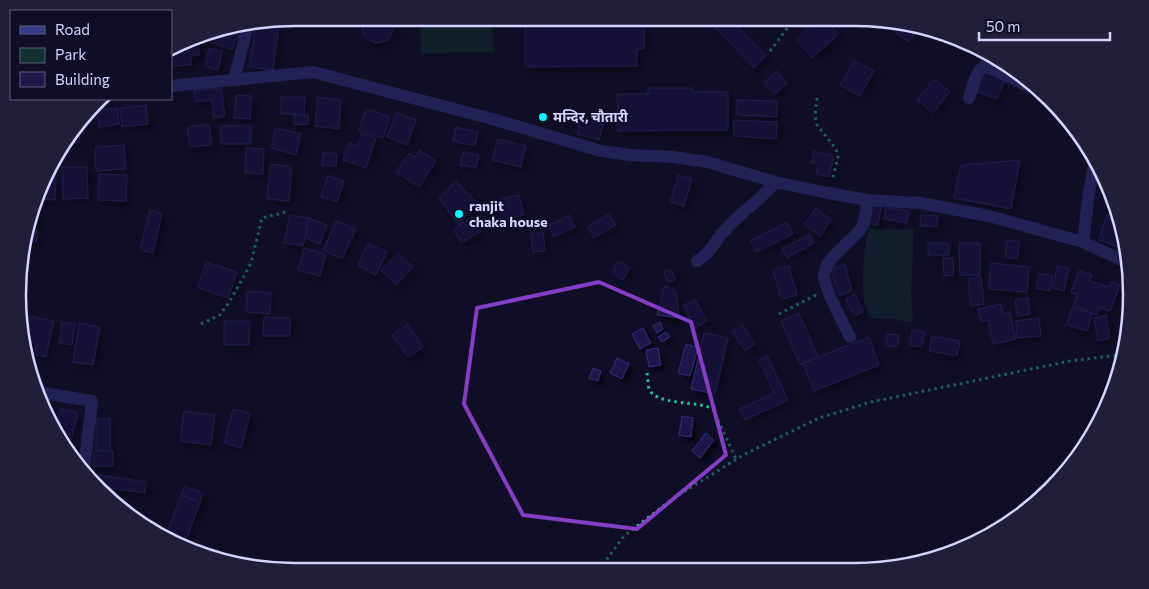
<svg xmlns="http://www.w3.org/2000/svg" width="1149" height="589" font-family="Commissioner,'Noto Sans Devanagari',sans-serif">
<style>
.green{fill:#11322e}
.building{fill:#1f1949;stroke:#332a77;filter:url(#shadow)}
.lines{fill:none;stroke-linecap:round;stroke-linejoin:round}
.path{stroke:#28bfaa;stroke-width:3;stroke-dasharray:2.5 4;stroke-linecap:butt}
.minor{stroke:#363a89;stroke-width:12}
.marked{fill:none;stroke:#843dc5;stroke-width:4;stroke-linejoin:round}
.poi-dot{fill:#00f9ff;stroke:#100e27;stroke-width:2}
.labels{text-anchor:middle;stroke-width:4;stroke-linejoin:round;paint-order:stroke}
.poi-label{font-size:14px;font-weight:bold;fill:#d6d4ff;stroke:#100e27;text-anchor:start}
.rim{fill:none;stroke:#d6d4ff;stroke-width:2.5}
</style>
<defs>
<filter id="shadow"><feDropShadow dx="4.5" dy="4.5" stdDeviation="2.5" flood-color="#0009"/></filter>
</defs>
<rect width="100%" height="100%" fill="#100e27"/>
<path class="green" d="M 420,18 L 492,18 L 493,52 L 421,53 Z
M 869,228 L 898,230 L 914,228 L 911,291 L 913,322 C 905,322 900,320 893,319 C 884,317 877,321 869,316 C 868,312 866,308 865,305 C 861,289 864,243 869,228 Z"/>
<path class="building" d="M 365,18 L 392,18 L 394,29 L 388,40 L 376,43 L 364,37 L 362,28 Z
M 525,18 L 644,18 L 644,49 L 637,49 L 637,66 L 525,67 Z
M 706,18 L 730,18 L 766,56 L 754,68 Z
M 819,18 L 824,18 L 839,34 L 812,58 L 796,39 Z
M 280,20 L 273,70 L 249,67 L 256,24 Z
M 893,24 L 917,30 L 909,42 L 889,28 Z
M 242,26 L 232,50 L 199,38 L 200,35 L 205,32 Z
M 198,36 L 199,55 L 191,56 L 191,65 L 171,66 L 171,50 Z
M 209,48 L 222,51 L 218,70 L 205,67 Z
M 854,60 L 874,71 L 860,96 L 840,85 Z
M 777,71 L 787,84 L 774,94 L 764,82 Z
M 984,72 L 1005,80 L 997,99 L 977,92 Z
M 934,79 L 950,92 L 933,113 L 917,100 Z
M 221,88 L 225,116 L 214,118 L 212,100 L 196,102 L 194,91 Z
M 648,88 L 693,88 L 693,92 L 728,92 L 728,130 L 618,131 L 617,94 L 648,94 Z
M 236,95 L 252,96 L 250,119 L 234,118 Z
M 281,97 L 305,97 L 304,114 L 281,114 Z
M 318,97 L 341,100 L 339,129 L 315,126 Z
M 737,100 L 777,101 L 777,117 L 737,115 Z
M 146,105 L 148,124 L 122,127 L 120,108 Z
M 117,108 L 119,124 L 99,127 L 97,110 Z
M 366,109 L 390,117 L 383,138 L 359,130 Z
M 396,113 L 416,120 L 407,145 L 387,137 Z
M 294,115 L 308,115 L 308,124 L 294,125 Z
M 581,119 L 603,125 L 599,140 L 577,134 Z
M 734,120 L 777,122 L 776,139 L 734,136 Z
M 209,124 L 212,145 L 190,147 L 187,127 Z
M 251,125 L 251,144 L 221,144 L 220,126 Z
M 78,126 L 80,142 L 62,144 L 64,141 Z
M 456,127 L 478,132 L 475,146 L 453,141 Z
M 276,128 L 301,134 L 296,155 L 271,148 Z
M 362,133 L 376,138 L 366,168 L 343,160 L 349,143 L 357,146 Z
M 498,139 L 526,146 L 521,167 L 492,160 Z
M 124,145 L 126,169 L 96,171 L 95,147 Z
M 246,148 L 264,149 L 263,174 L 245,173 Z
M 419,150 L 436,161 L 419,187 L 396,172 L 409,153 L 415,157 Z
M 814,151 L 834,156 L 829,177 L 816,174 L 818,164 L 811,162 Z
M 323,152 L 337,154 L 336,166 L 322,165 Z
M 463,152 L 479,155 L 476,168 L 460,165 Z
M 1020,160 L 1011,209 L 954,198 L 961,165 Z
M 270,164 L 292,166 L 289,201 L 267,199 Z
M 62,167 L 87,167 L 88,198 L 63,199 Z
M 99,174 L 127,175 L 126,201 L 98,200 Z
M 678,175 L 692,179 L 684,206 L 670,202 Z
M 328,176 L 344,181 L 337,202 L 321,197 Z
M 47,178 L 56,179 L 55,200 L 41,199 L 41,191 Z
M 456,181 L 476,202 L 459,225 L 439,198 Z
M 519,195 L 524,215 L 503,220 L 499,200 Z
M 872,206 L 881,207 L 878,225 L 870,224 Z
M 886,207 L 909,211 L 907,223 L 884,219 Z
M 34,208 L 39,209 L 36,226 L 27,224 Z
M 816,208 L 831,220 L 820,236 L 804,224 Z
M 150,210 L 162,213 L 153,253 L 140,250 Z
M 609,214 L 616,225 L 594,238 L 588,227 Z
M 1107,214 L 1119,219 L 1123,249 L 1099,240 Z
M 290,215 L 309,218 L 303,246 L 284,243 Z
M 569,215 L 575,227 L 554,237 L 548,226 Z
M 921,215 L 938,216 L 937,227 L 920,226 Z
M 473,217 L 481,231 L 461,243 L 453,229 Z
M 309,218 L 327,225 L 320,244 L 305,238 Z
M 336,221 L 356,229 L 342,259 L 323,250 Z
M 787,222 L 793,234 L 757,252 L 750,241 Z
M 26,230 L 38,232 L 36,243 L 25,241 Z
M 543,232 L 545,251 L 533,252 L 531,234 Z
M 809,234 L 814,243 L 787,258 L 782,249 Z
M 1007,240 L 1020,242 L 1017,259 L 1005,257 Z
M 368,243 L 387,252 L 376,275 L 358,266 Z
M 928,243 L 949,243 L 949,255 L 928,255 Z
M 959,243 L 980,243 L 980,275 L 960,275 Z
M 304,248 L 326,254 L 320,276 L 298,270 Z
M 398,253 L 413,267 L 396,285 L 381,270 Z
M 943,258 L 953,258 L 954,275 L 944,276 Z
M 618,261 L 630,268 L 623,280 L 612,274 Z
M 206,262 L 237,272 L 228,298 L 198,288 Z
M 991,263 L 1029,267 L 1027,292 L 988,289 Z
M 845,264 L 852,291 L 839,296 L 831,269 Z
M 789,266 L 797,295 L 781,299 L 773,270 Z
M 1057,266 L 1069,268 L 1064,291 L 1053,288 Z
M 672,270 L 675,280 L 667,282 L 664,272 Z
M 1079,270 L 1092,275 L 1090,281 L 1109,287 L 1111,282 L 1120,285 L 1110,311 L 1099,308 L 1097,315 L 1074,306 L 1077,295 L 1071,292 Z
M 1039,273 L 1053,276 L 1050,291 L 1036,288 Z
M 981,277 L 984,304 L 971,306 L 968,278 Z
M 664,286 L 676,291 L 679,318 L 657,315 Z
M 247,291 L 271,293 L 270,314 L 246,312 Z
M 855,294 L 863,312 L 854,316 L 846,299 Z
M 1028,298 L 1030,314 L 1017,316 L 1015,300 Z
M 695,299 L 707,321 L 695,328 L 683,306 Z
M 1001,304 L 1003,314 L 1010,312 L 1016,339 L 993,344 L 988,320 L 981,322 L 978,309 Z
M 1072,307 L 1092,314 L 1087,331 L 1067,325 Z
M 799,313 L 818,357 L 800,365 L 781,321 Z
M 1106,315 L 1110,338 L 1098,341 L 1094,318 Z
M 30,316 L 54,321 L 46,357 L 34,354 L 37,343 L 25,340 Z
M 264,317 L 290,318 L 290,336 L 263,336 Z
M 1039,318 L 1041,336 L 1017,338 L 1016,321 Z
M 224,321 L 250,321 L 249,345 L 224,345 Z
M 62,322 L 75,324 L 72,345 L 59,343 Z
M 660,322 L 663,329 L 657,333 L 653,326 Z
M 79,323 L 100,327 L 93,365 L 73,362 Z
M 408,324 L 423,347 L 408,357 L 392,335 Z
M 743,325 L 755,344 L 745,351 L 732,332 Z
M 643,328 L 651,343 L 640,349 L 632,334 Z
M 912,330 L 925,332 L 922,347 L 910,345 Z
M 666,332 L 670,337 L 662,342 L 658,337 Z
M 704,333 L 728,338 L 715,394 L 691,389 Z
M 887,334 L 899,335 L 898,347 L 886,346 Z
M 932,336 L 960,341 L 957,356 L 929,351 Z
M 869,337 L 879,365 L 814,391 L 803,363 Z
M 686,344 L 698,348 L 690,376 L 678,373 Z
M 658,348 L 661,365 L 649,367 L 646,350 Z
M 767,355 L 788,400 L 745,420 L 739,409 L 774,393 L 759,360 Z
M 617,358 L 629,364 L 622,379 L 610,373 Z
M 593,368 L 601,371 L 598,381 L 589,378 Z
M 61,409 L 78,413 L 71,439 L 62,436 L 56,427 Z
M 233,409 L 250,414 L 241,448 L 224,443 Z
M 184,411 L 215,415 L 211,445 L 180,441 Z
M 682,416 L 693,418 L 691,437 L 679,435 Z
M 96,419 L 110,419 L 110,450 L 96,450 Z
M 706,433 L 714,440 L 700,458 L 692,451 Z
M 94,451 L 113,451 L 113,466 L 94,466 Z
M 93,474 L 146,482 L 145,493 L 96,486 L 92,480 Z
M 184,486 L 203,493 L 200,502 L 181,495 Z
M 181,495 L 200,502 L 184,546 L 172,543 L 165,538 Z
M 200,544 L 215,549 L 214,554 L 198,550 Z"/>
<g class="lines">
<path class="path" d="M 770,51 L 795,18
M 817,98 L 815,116 L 817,125 L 836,149 L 838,157 L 832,181
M 779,314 L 816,295
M 201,324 L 220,315 L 230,301 L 251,263 L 262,218 L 286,212
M 647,373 C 648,378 648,385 649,389 C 656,406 697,400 713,409 L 736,459
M 599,570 L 624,536 L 674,498 L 743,455 L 819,418 L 871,402 L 1070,361 L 1120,355"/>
<path class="minor" d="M 234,80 L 248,25
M 171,86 L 313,72 L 496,120 L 601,151 L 630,155 L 674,157 L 707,162 L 775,182 L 828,193 L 867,200 L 920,203 L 989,216 L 1083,242 L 1124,261
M 969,98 C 973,87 975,70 986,66 L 1030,87
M 1083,242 L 1089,192 L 1094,166
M 697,261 C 714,250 713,242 726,229 C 741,212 761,200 775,182
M 850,337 C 843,323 826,292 824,278 C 822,260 850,243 860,230 C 866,222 866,210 867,200
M 37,392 L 92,401 L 84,468"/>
</g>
<path d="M0 0H1149V589H0ZM 599,282 L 691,322 L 726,455 L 637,529 L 523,515 L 464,404 L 477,308 Z" fill="#100e27" fill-opacity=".55" fill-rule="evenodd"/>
<path class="marked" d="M 599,282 L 691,322 L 726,455 L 637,529 L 523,515 L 464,404 L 477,308 Z"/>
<g class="poi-dot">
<circle cx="543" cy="117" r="5"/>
<circle cx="459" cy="214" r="5"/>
</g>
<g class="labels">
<g class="poi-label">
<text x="553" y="122">मन्दिर, चौतारी</text>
<text x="469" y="211">ranjit<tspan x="469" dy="16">chaka house</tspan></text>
</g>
</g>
<path d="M0 0H1149V589H0ZM294 26H855A268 268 0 0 1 1123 294V295A268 268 0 0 1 855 563H294A268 268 0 0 1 26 295V294A268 268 0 0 1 294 26Z" fill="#201e38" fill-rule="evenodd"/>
<path class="rim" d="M294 26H855A268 268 0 0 1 1123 294V295A268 268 0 0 1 855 563H294A268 268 0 0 1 26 295V294A268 268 0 0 1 294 26Z"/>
<rect x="10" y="10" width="162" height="90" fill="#100e27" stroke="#5f5d7d"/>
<rect x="20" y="26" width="25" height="8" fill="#363a89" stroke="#5f5d7d"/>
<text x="55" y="35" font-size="15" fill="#d6d4ff">Road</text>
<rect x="20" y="48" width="25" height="15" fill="#11322e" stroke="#5f5d7d"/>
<text x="55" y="60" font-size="15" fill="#d6d4ff">Park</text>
<rect x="20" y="72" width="25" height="15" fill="#1f1949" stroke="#5f5d7d"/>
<text x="55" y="85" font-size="15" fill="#d6d4ff">Building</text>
<path d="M979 32v8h131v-8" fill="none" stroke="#d6d4ff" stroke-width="2.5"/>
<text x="986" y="32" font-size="15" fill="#d6d4ff" stroke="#100e27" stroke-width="4" paint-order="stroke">50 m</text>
</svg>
